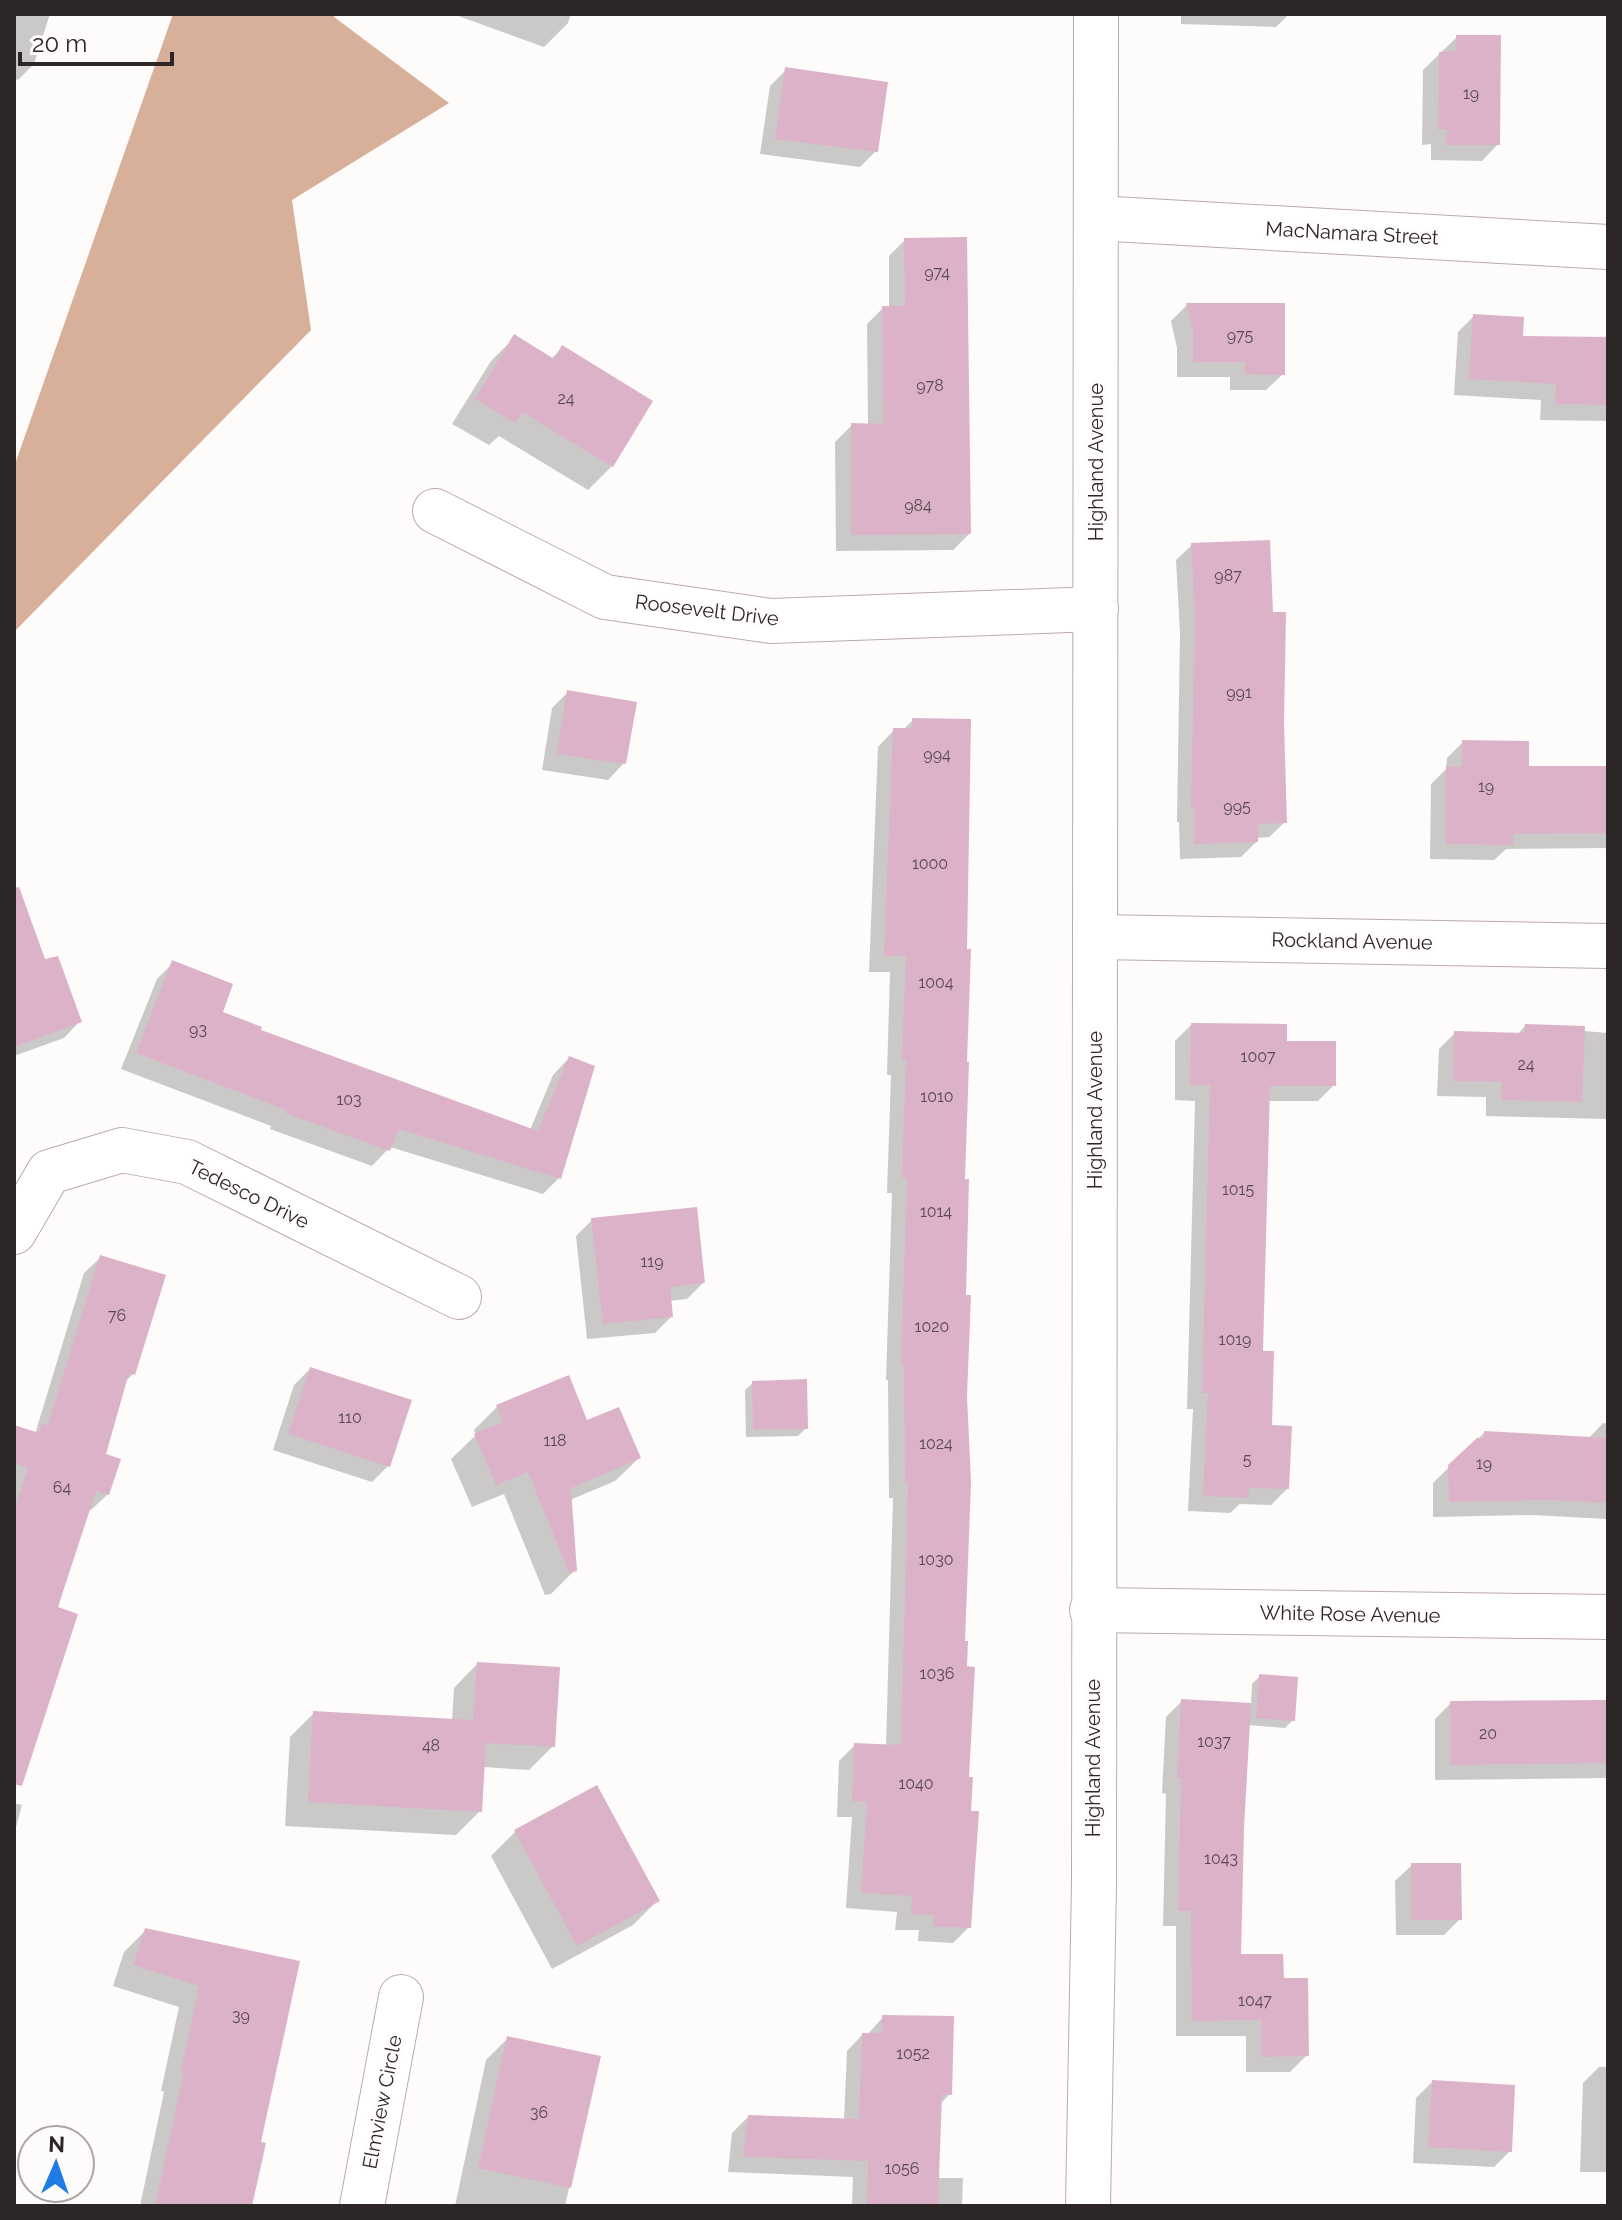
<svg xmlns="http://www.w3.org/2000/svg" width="1622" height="2220" font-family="Raleway,sans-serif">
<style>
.forest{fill:#d8af98}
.shadow{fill:#0003}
.building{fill:#dcb2c9}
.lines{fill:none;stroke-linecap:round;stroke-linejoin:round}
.street-casing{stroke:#bbaaad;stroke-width:46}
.secondary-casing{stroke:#bbaaad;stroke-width:46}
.street{stroke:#fff;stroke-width:44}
.secondary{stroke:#fff;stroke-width:44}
.labels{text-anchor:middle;stroke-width:6;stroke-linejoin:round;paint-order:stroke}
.number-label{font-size:16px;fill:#594950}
.street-label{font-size:20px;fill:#2d2627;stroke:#fefbfb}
</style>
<rect width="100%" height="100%" fill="#fefbfb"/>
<path class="forest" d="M 173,14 L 335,14 L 334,17 L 449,103 L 292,200 L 311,330 L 14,632 L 14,467 Z"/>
<path class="shadow" d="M 14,14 L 50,14 L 34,64 L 18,80 L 14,78 Z
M 453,14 L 571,14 L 568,23 L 544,47 Z
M 1181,14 L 1289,14 L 1276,27 L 1181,24 Z
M 1457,37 L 1498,144 L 1482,161 L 1431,160 L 1431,144 L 1422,145 L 1423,70 Z
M 786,70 L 876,151 L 860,167 L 760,154 L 770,86 Z
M 905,240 L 969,534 L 953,550 L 836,551 L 835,442 L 852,425 L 868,426 L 867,324 L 883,308 L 889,308 L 889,256 Z
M 1187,305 L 1283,374 L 1266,390 L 1230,390 L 1230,377 L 1177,377 L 1177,348 L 1171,321 Z
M 1474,316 L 1521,338 L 1608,339 L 1608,421 L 1540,420 L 1541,400 L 1454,395 L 1458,332 Z
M 515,337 L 551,359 L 562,348 L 612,466 L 588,490 L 499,436 L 489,445 L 452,424 L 491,361 Z
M 1192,545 L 1271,614 L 1282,724 L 1285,822 L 1269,837 L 1256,838 L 1256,842 L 1241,857 L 1180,859 L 1179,822 L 1177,822 L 1180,633 L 1176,560 Z
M 568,692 L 624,763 L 608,780 L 542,770 L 552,708 Z
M 913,720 L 963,1181 L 963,1643 L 969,1927 L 953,1943 L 918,1941 L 919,1930 L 895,1930 L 897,1912 L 846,1908 L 852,1817 L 837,1817 L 839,1761 L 855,1745 L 886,1746 L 893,1498 L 889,1498 L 888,1380 L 886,1380 L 892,1193 L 887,1193 L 891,1075 L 887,1075 L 890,972 L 869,972 L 878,747 L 894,730 L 903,730 Z
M 1463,742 L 1527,768 L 1608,768 L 1608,848 L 1506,849 L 1494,860 L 1430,859 L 1431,784 L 1446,769 L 1447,758 Z
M 14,944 L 44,962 L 80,1021 L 64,1038 L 14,1056 Z
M 173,963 L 220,1013 L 258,1031 L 530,1130 L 553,1075 L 569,1058 L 559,1178 L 543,1194 L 390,1147 L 372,1166 L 270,1129 L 271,1126 L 121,1069 L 157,979 Z
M 1191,1025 L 1285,1043 L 1334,1085 L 1318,1101 L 1267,1101 L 1261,1353 L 1270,1427 L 1287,1489 L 1271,1505 L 1240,1504 L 1230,1513 L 1188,1511 L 1193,1409 L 1187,1409 L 1195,1101 L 1175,1100 L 1175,1041 Z
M 1525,1026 L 1608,1033 L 1608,1119 L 1486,1116 L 1486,1097 L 1437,1096 L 1439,1049 L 1455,1033 L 1517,1035 Z
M 592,1220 L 703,1283 L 687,1299 L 669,1301 L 671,1317 L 655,1333 L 587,1339 L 576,1236 Z
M 101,1257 L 133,1374 L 124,1383 L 103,1455 L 108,1494 L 91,1510 L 88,1509 L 56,1608 L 31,1730 L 14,1791 L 14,1427 L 35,1434 L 84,1273 Z
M 310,1369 L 388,1466 L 372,1482 L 273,1450 L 294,1385 Z
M 753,1383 L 806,1428 L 798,1436 L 746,1437 L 745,1390 Z
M 498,1406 L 586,1423 L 639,1458 L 615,1481 L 570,1500 L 575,1570 L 551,1594 L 545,1595 L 504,1494 L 472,1507 L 451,1459 L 476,1435 L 474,1430 Z
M 1603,1423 L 1608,1424 L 1607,1519 L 1531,1515 L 1433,1517 L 1433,1483 L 1484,1433 L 1588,1439 Z
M 477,1664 L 553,1746 L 529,1770 L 483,1767 L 480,1811 L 456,1835 L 285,1826 L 290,1737 L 314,1713 L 452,1721 L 454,1688 Z
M 1260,1676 L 1293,1720 L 1285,1728 L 1248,1725 L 1242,1828 L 1239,1956 L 1282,1980 L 1307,2055 L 1290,2072 L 1246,2072 L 1246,2036 L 1176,2036 L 1176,1926 L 1163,1926 L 1166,1794 L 1162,1793 L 1166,1717 L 1182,1701 L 1251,1705 L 1252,1684 Z
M 1608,1702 L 1608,1778 L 1435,1780 L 1435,1719 L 1451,1703 Z
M 596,1788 L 657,1901 L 633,1925 L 552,1969 L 491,1856 L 515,1832 Z
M 14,1803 L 22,1805 L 14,1835 Z
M 1412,1865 L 1460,1919 L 1444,1935 L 1396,1935 L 1395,1881 Z
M 146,1930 L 297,1962 L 259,2143 L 250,2206 L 140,2206 L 164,2092 L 161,2091 L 179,2007 L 113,1986 L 124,1952 Z
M 883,2017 L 950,2094 L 940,2104 L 937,2178 L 963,2178 L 962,2206 L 852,2206 L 853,2177 L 728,2172 L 732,2133 L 748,2117 L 844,2121 L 847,2051 L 862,2035 L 867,2035 Z
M 508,2038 L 598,2058 L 565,2206 L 455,2206 L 486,2060 Z
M 1599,2067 L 1608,2067 L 1608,2172 L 1580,2172 L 1583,2083 Z
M 1432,2082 L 1510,2151 L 1494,2167 L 1413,2163 L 1416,2098 Z"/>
<path class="building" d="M 1456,35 L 1501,35 L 1500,145 L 1446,145 L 1447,129 L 1438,130 L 1439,52 L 1456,51 Z
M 785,67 L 888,82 L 878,152 L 775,139 Z
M 967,237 L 971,534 L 851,535 L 851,423 L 883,424 L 882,306 L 905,306 L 904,238 Z
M 1186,303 L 1285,303 L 1285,375 L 1245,374 L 1245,362 L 1193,362 L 1193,331 Z
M 1473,314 L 1524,317 L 1523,336 L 1608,337 L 1608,405 L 1555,404 L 1556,384 L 1469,379 Z
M 514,334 L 554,359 L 562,345 L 653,401 L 613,467 L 522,412 L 515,423 L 475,399 Z
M 1270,540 L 1273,612 L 1286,612 L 1284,724 L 1287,823 L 1258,824 L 1258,842 L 1194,844 L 1194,808 L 1191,808 L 1195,617 L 1191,543 Z
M 567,690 L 637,702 L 626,764 L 557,754 Z
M 912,718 L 971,719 L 967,949 L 971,949 L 967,1062 L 969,1062 L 965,1179 L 969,1179 L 966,1295 L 971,1295 L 967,1396 L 971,1482 L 965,1641 L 968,1641 L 967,1666 L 975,1667 L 969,1777 L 973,1777 L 971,1811 L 979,1811 L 971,1928 L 933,1926 L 934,1915 L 911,1914 L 912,1896 L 861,1893 L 867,1802 L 852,1801 L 854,1743 L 901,1745 L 908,1483 L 905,1483 L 904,1365 L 901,1365 L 907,1178 L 902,1178 L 906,1059 L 902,1059 L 906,956 L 884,956 L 893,728 L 912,728 Z
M 1462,740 L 1529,741 L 1529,766 L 1608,766 L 1608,833 L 1513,834 L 1513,845 L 1445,844 L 1446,766 L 1462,767 Z
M 19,887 L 45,959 L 58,956 L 82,1022 L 14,1047 L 14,888 Z
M 172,960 L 233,984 L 223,1012 L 262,1027 L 261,1030 L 538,1131 L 569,1056 L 595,1066 L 561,1179 L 399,1129 L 390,1151 L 285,1113 L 286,1110 L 136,1053 Z
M 1191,1023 L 1287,1024 L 1287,1041 L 1336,1041 L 1336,1086 L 1270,1086 L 1263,1351 L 1274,1351 L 1272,1425 L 1292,1426 L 1289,1489 L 1249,1488 L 1248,1498 L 1203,1496 L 1208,1393 L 1202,1393 L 1210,1085 L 1190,1085 Z
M 1525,1024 L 1585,1026 L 1582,1102 L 1501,1100 L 1502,1082 L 1453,1081 L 1454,1031 L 1524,1033 Z
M 697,1207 L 705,1283 L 670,1287 L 673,1317 L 603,1324 L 591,1218 Z
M 100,1255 L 166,1275 L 135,1375 L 129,1373 L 106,1454 L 121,1459 L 109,1495 L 96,1491 L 58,1607 L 78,1614 L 22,1786 L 14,1784 L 14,1511 L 28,1468 L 14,1463 L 14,1425 L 39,1433 L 42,1423 L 48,1425 Z
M 310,1367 L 412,1400 L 390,1467 L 288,1434 Z
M 569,1375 L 587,1420 L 619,1407 L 641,1458 L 571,1488 L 577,1571 L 569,1573 L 528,1472 L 496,1485 L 474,1434 L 503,1422 L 496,1405 Z
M 807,1379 L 808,1429 L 753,1430 L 752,1381 Z
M 1484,1431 L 1608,1438 L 1608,1503 L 1548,1500 L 1449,1502 L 1448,1465 L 1477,1438 L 1484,1438 Z
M 477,1662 L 560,1667 L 555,1747 L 486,1743 L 482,1812 L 308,1802 L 313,1711 L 473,1720 Z
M 1259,1674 L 1298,1677 L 1295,1721 L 1256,1718 Z
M 1181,1699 L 1251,1703 L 1244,1828 L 1241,1954 L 1283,1954 L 1284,1978 L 1308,1978 L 1309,2056 L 1261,2057 L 1261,2020 L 1192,2021 L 1191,1911 L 1178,1911 L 1181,1778 L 1177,1778 Z
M 1608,1700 L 1608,1763 L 1450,1765 L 1450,1701 Z
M 597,1785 L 660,1901 L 577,1946 L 514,1830 Z
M 1411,1863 L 1461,1863 L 1462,1920 L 1411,1920 Z
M 145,1928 L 300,1961 L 261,2142 L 266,2143 L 252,2206 L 155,2206 L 184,2071 L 181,2070 L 199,1986 L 133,1965 Z
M 882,2015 L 954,2016 L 952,2095 L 942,2094 L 938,2206 L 867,2206 L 868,2161 L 743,2157 L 748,2115 L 859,2119 L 862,2033 L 882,2033 Z
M 507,2036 L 601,2056 L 571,2188 L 478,2168 Z
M 1432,2080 L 1515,2085 L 1512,2152 L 1428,2147 Z"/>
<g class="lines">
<defs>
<path id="street" d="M 1096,218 L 1608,247
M 435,511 L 605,597 L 771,621 L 1096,609
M 1096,937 L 1608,946
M 14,1232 L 49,1172 L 122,1150 L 187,1162 L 459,1297
M 1092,1610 L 1608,1617
M 362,2206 L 401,1997"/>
<path id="secondary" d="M 1088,2206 L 1094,1883 L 1096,14"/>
</defs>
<use href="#street" class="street-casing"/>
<use href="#secondary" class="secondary-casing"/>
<use href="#street" class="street"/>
<use href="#secondary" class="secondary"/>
</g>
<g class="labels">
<g class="number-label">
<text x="1471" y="99">19</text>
<text x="937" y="278">974</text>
<text x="1240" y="341">975</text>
<text x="930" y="391">978</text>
<text x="566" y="404">24</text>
<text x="918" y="511">984</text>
<text x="1228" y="581">987</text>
<text x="1239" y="698">991</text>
<text x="937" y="760">994</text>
<text x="1486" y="792">19</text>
<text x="1237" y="812">995</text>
<text x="930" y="869">1000</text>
<text x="936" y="988">1004</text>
<text x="198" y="1035">93</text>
<text x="1258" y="1062">1007</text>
<text x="1526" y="1070">24</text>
<text x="937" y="1102">1010</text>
<text x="349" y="1105">103</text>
<text x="1238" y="1195">1015</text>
<text x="936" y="1217">1014</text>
<text x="652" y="1267">119</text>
<text x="117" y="1321">76</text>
<text x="932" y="1332">1020</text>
<text x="1235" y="1345">1019</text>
<text x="350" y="1423">110</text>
<text x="555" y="1446">118</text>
<text x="936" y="1449">1024</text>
<text x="1247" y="1465">5</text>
<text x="1484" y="1469">19</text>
<text x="62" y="1493">64</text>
<text x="936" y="1565">1030</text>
<text x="937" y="1679">1036</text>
<text x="1488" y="1739">20</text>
<text x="1214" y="1747">1037</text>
<text x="431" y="1751">48</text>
<text x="916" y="1789">1040</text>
<text x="1221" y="1864">1043</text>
<text x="1255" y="2006">1047</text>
<text x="241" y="2021">39</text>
<text x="913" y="2059">1052</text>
<text x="539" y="2118">36</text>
<text x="902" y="2174">1056</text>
</g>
<g class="street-label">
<text transform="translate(1352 233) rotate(3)" y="7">MacNamara Street</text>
<text transform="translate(1096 462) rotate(-90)" y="7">Highland Avenue</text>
<text transform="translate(707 610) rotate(7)" y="7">Roosevelt Drive</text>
<text transform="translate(1352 941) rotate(1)" y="7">Rockland Avenue</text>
<text transform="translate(1095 1110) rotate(-90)" y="7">Highland Avenue</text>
<text transform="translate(249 1194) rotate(26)" y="7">Tedesco Drive</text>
<text transform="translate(1350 1614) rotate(1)" y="7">White Rose Avenue</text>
<text transform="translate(1093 1758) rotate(-90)" y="7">Highland Avenue</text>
<text transform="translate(382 2102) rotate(-79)" y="7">Elmview Circle</text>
</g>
</g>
<rect width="1622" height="2220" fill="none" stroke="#2d2627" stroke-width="32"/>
<g transform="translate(56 2164) rotate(2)"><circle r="38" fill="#fefbfb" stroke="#aaa6a6" stroke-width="2"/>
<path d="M0-6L14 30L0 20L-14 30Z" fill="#217be4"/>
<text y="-12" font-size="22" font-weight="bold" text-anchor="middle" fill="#2d2627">N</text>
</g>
<path d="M20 52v12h152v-12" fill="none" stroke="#2d2627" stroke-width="4"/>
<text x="32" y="52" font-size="24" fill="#2d2627" stroke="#fefbfb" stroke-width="6" paint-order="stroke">20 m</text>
</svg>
